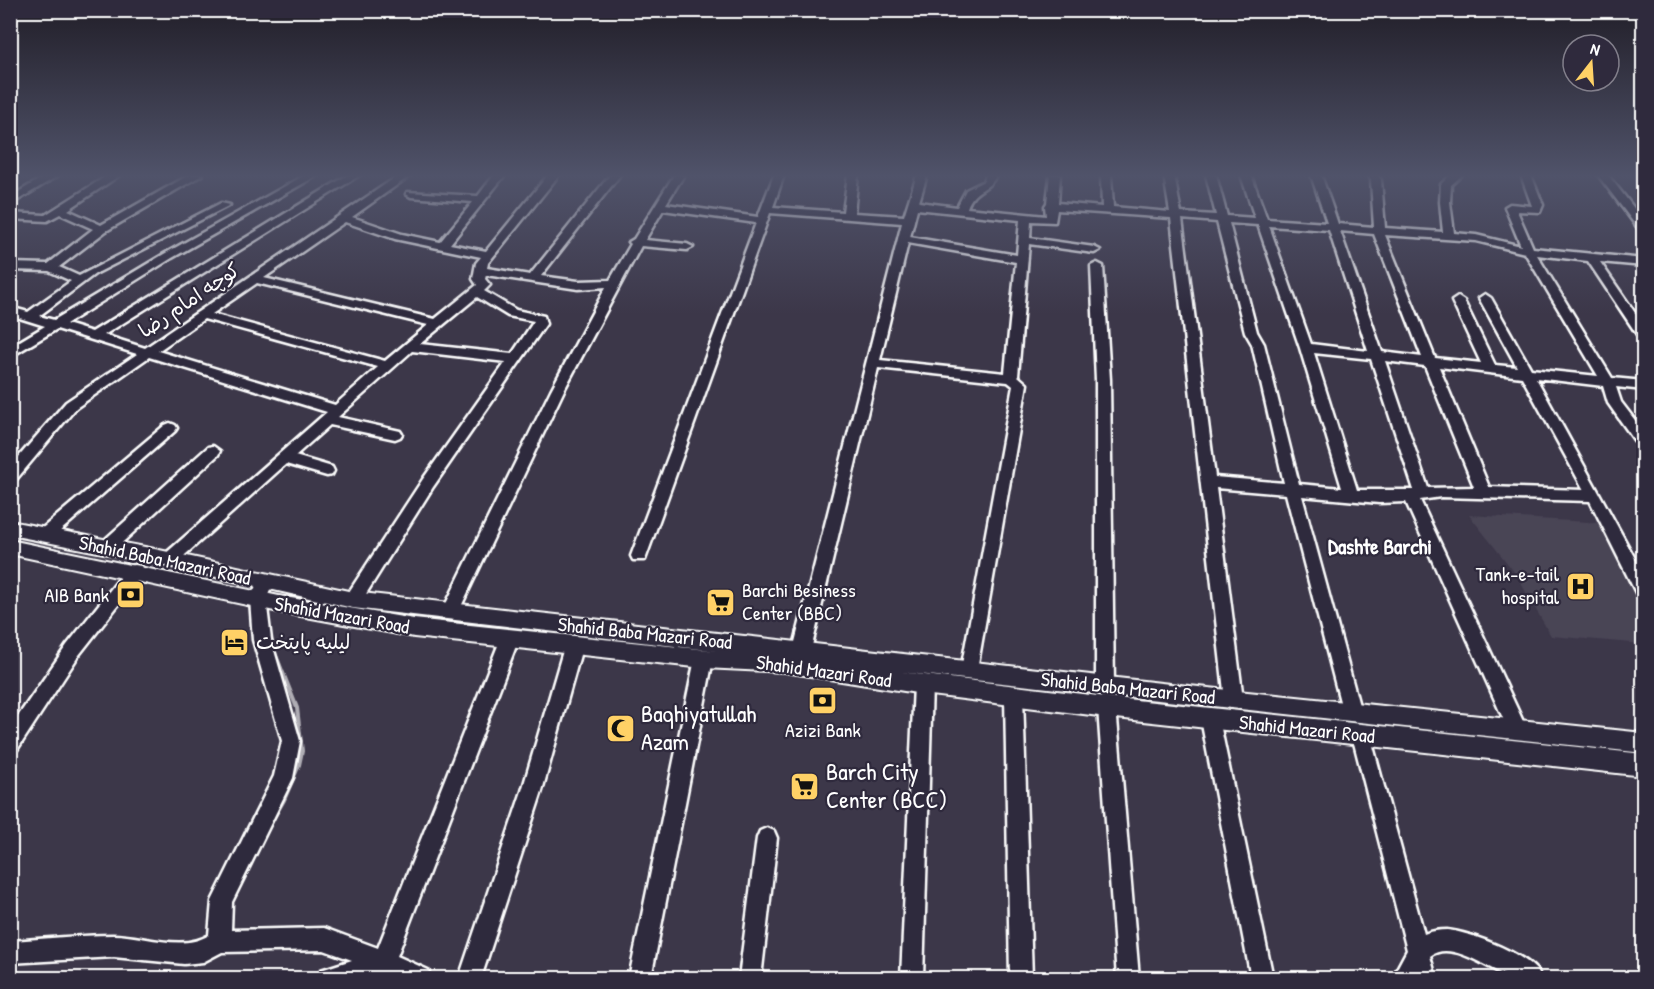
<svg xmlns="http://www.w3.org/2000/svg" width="1654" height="989" font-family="'Patrick Hand','Playpen Sans Arabic',sans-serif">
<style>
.built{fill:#494455}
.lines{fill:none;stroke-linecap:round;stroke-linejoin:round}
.stream{stroke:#afadb4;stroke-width:4}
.minor-casing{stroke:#fff;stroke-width:5}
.major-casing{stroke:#fff;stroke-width:4}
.minor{fill:#2f2a3d;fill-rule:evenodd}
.major{fill:#2f2a3d;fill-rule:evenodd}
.labels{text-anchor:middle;stroke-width:4.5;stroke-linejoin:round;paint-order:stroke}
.street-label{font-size:20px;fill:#fff;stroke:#2f2a3d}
.poi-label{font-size:20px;fill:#fff;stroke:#2f2a3d;text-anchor:end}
.neighbourhood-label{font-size:21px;font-weight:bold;fill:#fff;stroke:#2f2a3d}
.near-poi-label{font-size:24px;fill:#fff;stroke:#2f2a3d;text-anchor:start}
</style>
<rect width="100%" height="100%" fill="#3c3749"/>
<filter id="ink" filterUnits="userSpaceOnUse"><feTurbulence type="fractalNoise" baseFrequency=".0167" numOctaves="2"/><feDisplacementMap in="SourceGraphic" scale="12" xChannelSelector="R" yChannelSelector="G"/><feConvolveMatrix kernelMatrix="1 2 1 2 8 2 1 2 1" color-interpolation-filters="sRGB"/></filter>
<g filter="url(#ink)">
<path class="built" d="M 1469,515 L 1605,523 L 1643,598 L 1643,644 L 1551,636 L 1515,573 Z"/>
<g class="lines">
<path class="stream" d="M 268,828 L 284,800 L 299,765 L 302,751 L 297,708 L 275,653"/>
<defs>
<path id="minor" d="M 47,175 L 59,175 L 10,205 L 10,197 Z
M 108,175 L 120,175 L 68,210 L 101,225 L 189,175 L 202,175 L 106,231 L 59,267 L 79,276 L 221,203 L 230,205 L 95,274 L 39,316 L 54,320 L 164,254 L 305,175 L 318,175 L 172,258 L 66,324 L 92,332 L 348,175 L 360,175 L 104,335 L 145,348 L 399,175 L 411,175 L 352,217 L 402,234 L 440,242 L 473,202 L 411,197 L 406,194 L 407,192 L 478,196 L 494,175 L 505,175 L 450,244 L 486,251 L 548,175 L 559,175 L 488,263 L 487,268 L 530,275 L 610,175 L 620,175 L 541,276 L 578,281 L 610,280 L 631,244 L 629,242 L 634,239 L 674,175 L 684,175 L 666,204 L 758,217 L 774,175 L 784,175 L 773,207 L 843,212 L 848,175 L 858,175 L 854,213 L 904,216 L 917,175 L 927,175 L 919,202 L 957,207 L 966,190 L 984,181 L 986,175 L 996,175 C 990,191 974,187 967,208 L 1046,216 L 1045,206 L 1047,203 L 1050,175 L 1060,175 L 1058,203 L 1102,207 L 1101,175 L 1111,175 L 1113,207 L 1170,212 L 1164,175 L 1174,175 L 1181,213 L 1216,215 L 1206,175 L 1216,175 L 1227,216 L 1255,218 L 1241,175 L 1251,175 L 1267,219 L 1327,223 L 1311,175 L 1321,175 L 1338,224 L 1374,227 L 1371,180 L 1368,175 L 1378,175 L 1381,180 L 1385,228 L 1443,232 L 1440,202 L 1441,184 L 1451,175 L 1462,175 L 1451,185 L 1450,202 L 1454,233 L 1476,235 L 1521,246 L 1505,207 L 1510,204 L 1532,206 L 1521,175 L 1531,175 L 1543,205 L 1540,212 L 1517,211 L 1533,248 L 1644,259 L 1644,266 L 1600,262 L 1644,326 L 1644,340 L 1640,339 L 1588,261 L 1537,255 L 1612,378 L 1644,381 L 1644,390 L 1616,387 L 1621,402 L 1644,432 L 1644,448 L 1639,447 L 1608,403 L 1603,386 L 1536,378 L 1644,575 L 1644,599 L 1638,597 L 1590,501 L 1441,497 L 1420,500 L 1527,730 L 1525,736 L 1518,738 L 1511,736 L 1406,502 L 1379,503 L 1302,496 L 1361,713 L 1358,719 L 1352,721 L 1346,719 L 1343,713 L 1286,494 L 1216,488 L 1243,700 L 1240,706 L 1234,708 L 1228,706 L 1225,700 L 1171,218 L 1057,210 L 1055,222 L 1031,221 L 1030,238 L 1094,247 L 1100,250 L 1094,253 L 1029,244 L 1018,376 L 1027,384 L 976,675 L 970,678 L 964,675 L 961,670 L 1013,386 L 1008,382 L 878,368 L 811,650 L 808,655 L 802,657 L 796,655 L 793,650 L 902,223 L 770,213 L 645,560 L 633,560 L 631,556 L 756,223 L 663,210 L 645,240 L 687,244 L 693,247 L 687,250 L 641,246 L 564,390 L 456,617 L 450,619 L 444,617 L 442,612 L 551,390 L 606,287 L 578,289 L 486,275 L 485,279 L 490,285 L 484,291 L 516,310 L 544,316 L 546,324 L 433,487 L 359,605 L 353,607 L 347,605 L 345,600 L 347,595 L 423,479 L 506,362 L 412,351 L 338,417 L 400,431 L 402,434 L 400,437 L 395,439 L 330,425 L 295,456 L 332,467 L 334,471 L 332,475 L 327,476 L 286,464 L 176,563 L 164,563 L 162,559 L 164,555 L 327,412 L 149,357 L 76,408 L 15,481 L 10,482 L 10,467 L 66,402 L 137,354 L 57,329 L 10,357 L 10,347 L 45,326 L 10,315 L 10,307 L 28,312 L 71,281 L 49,271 L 10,270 L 10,263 L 48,264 L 93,229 L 60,214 L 47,221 L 10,219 L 10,213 L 45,215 ZM 917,209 L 1020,220 L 1017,255 L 910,237 ZM 1182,219 L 1217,222 L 1245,332 L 1252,344 L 1284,483 L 1215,477 ZM 345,222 L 395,239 L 481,257 L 476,263 L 473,279 L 477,285 L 435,319 L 264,278 ZM 1229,223 L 1258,225 L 1300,348 L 1342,488 L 1299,484 L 1264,344 L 1257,332 ZM 1269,226 L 1329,230 L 1368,351 L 1311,344 ZM 1340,231 L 1374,234 L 1422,357 L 1382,352 ZM 1385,235 L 1476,241 L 1525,253 L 1598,376 L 1531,369 L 1491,298 L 1485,294 L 1479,298 L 1517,367 L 1495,365 L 1464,301 L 1458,297 L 1452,301 L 1481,363 L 1435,358 ZM 908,243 L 1016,262 L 1005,373 L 880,360 ZM 257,283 L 428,325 L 385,361 L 212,314 ZM 477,297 L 508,316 L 534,321 L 512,354 L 420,344 ZM 204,319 L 378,367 L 335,405 L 158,351 ZM 1314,353 L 1371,359 L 1414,490 L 1357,490 ZM 1385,361 L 1425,366 L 1474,487 L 1428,488 ZM 1439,367 L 1522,377 L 1584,490 L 1489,487 Z
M 1598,175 L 1608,175 L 1644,221 L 1644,232 L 1640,231 Z
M 1097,263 L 1103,266 L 1110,380 L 1114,686 L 1111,692 L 1105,694 L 1099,692 L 1096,686 L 1096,380 L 1091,266 Z
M 170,423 L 175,425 L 177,428 L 175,431 L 51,539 L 39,539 L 37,535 L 39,531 L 165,425 Z
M 213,446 L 220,451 L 218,455 L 113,551 L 101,551 L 99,547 L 101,543 L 208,447 Z
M 135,565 L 141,566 L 143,571 L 141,576 L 79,655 L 17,750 L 10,752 L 10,728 L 67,645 L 129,566 Z
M 266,575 L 272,577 L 274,582 L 266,599 L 271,640 L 300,741 L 293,778 L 232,902 L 231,930 L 324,928 L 378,948 L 501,638 L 504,633 L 510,631 L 516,633 L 519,638 L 397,956 L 428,970 L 431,978 L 397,978 L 383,972 L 363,978 L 318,978 L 321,970 L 352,960 L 324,950 L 222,952 L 203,962 L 184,964 L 114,957 L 10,963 L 10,941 C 44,939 79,935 113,935 C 143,935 182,952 209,935 L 212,901 L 274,776 L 282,741 L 253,640 L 250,599 L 260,577 Z
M 574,637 L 580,639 L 583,644 L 542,791 L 481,978 L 459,978 L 522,791 L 565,644 L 568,639 Z
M 704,651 L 710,654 L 713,659 L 651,978 L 629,978 L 695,659 L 698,654 Z
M 923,677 L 929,679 L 932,685 L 923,978 L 901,978 L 914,685 L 917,679 Z
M 1014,688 L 1020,690 L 1023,696 L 1032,978 L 1010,978 L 1005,696 L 1008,690 Z
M 1107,699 L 1113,701 L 1116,707 L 1139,978 L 1117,978 L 1098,707 L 1101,701 Z
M 1210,711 L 1216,713 L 1219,719 L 1273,978 L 1251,978 L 1201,719 L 1204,713 Z
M 1361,727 L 1368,729 L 1370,735 L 1424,934 C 1432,931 1439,930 1447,930 C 1470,932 1534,956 1541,978 C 1532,978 1521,981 1513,978 C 1493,973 1452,938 1430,956 L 1436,978 L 1392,978 L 1407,950 L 1352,735 L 1354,729 Z
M 767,828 L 774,831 L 777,838 L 761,978 L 739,978 L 757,838 L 760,831 Z"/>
<path id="major" d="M 10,521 L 150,548 L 353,592 L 1170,684 L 1644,733 L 1644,753 L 900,672 L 1107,697 L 1644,754 L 1644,776 L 1107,717 L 923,694 L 785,672 L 704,668 L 414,637 L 279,612 L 10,554 L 10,540 L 279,596 L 414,619 L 717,651 L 353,608 L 150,562 L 10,535 Z"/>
</defs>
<use href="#minor" class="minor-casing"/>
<use href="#major" class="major-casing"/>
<use href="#minor" class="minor"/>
<use href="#major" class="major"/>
</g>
</g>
<linearGradient id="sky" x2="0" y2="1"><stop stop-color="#211e28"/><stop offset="0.56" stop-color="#50536a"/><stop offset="1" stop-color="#50536a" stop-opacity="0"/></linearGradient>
<rect width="1654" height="314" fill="url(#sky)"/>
<defs>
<symbol id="hospital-square" viewBox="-11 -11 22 22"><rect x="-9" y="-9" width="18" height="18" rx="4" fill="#ffd166" stroke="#2f2a3d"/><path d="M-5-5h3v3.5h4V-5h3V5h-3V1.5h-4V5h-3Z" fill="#111"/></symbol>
<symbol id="bank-square" viewBox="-11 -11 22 22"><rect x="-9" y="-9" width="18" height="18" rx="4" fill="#ffd166" stroke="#2f2a3d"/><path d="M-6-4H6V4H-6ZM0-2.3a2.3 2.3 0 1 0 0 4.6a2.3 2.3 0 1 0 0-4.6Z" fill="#111"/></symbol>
<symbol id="supermarket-square" viewBox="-11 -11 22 22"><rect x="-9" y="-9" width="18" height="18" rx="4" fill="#ffd166" stroke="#2f2a3d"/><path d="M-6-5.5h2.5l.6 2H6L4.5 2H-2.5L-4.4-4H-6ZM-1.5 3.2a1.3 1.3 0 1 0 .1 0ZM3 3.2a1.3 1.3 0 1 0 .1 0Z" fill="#111"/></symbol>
<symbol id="hotel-square" viewBox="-11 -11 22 22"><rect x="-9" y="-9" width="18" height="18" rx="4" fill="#ffd166" stroke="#2f2a3d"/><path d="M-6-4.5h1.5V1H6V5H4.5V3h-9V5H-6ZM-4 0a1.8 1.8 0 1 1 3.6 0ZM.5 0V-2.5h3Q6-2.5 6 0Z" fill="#111"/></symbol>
<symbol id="mosque-square" viewBox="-11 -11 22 22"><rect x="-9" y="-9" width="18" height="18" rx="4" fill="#ffd166" stroke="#2f2a3d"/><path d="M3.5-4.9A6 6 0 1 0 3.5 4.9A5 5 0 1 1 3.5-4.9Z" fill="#111"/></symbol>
</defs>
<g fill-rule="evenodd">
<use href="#hospital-square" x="1564" y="570" width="33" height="33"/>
<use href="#bank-square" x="114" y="578" width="33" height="33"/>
<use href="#supermarket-square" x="704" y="586" width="33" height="33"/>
<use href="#hotel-square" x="218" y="626" width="33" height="33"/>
<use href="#bank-square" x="806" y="684" width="33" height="33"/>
<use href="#mosque-square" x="604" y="712" width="33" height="33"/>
<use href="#supermarket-square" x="788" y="770" width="33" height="33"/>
</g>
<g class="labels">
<g class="street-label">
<text transform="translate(189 300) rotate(-34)" y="7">کوچه امام رضا</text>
<text transform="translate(165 560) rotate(12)" y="7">Shahid Baba Mazari Road</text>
<text transform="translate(342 615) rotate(10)" y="7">Shahid Mazari Road</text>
<text transform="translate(645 633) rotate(6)" y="7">Shahid Baba Mazari Road</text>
<text transform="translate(824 671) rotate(8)" y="7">Shahid Mazari Road</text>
<text transform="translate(1128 688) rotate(6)" y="7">Shahid Baba Mazari Road</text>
<text transform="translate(1307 729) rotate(6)" y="7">Shahid Mazari Road</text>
</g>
<g class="poi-label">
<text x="1559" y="581">Tank-e-tail<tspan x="1559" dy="23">hospital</tspan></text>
<text x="742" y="597" text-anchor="start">Barchi Besiness<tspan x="742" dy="23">Center (BBC)</tspan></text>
<text x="109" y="602">AIB Bank</text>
<text x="256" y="649" text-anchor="start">لیلیه پایتخت</text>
<text x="823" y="737" text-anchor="middle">Azizi Bank</text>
</g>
<g class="neighbourhood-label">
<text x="1380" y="554">Dashte Barchi</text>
</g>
<g class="near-poi-label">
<text x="641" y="722">Baqhiyatullah<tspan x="641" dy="28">Azam</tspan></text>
<text x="826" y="780">Barch City<tspan x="826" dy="28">Center (BCC)</tspan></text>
</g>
</g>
<rect width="1654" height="989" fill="none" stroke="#2f2a3d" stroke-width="36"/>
<rect x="18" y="18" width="1618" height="953" fill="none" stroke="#fff" stroke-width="2" filter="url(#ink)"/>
<g transform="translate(1591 63) rotate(17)"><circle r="28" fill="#2f2a3d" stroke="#827f8b" stroke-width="1.5"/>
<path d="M0-4.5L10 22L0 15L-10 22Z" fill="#ffd166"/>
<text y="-9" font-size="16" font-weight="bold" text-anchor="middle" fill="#ffffff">N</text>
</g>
</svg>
